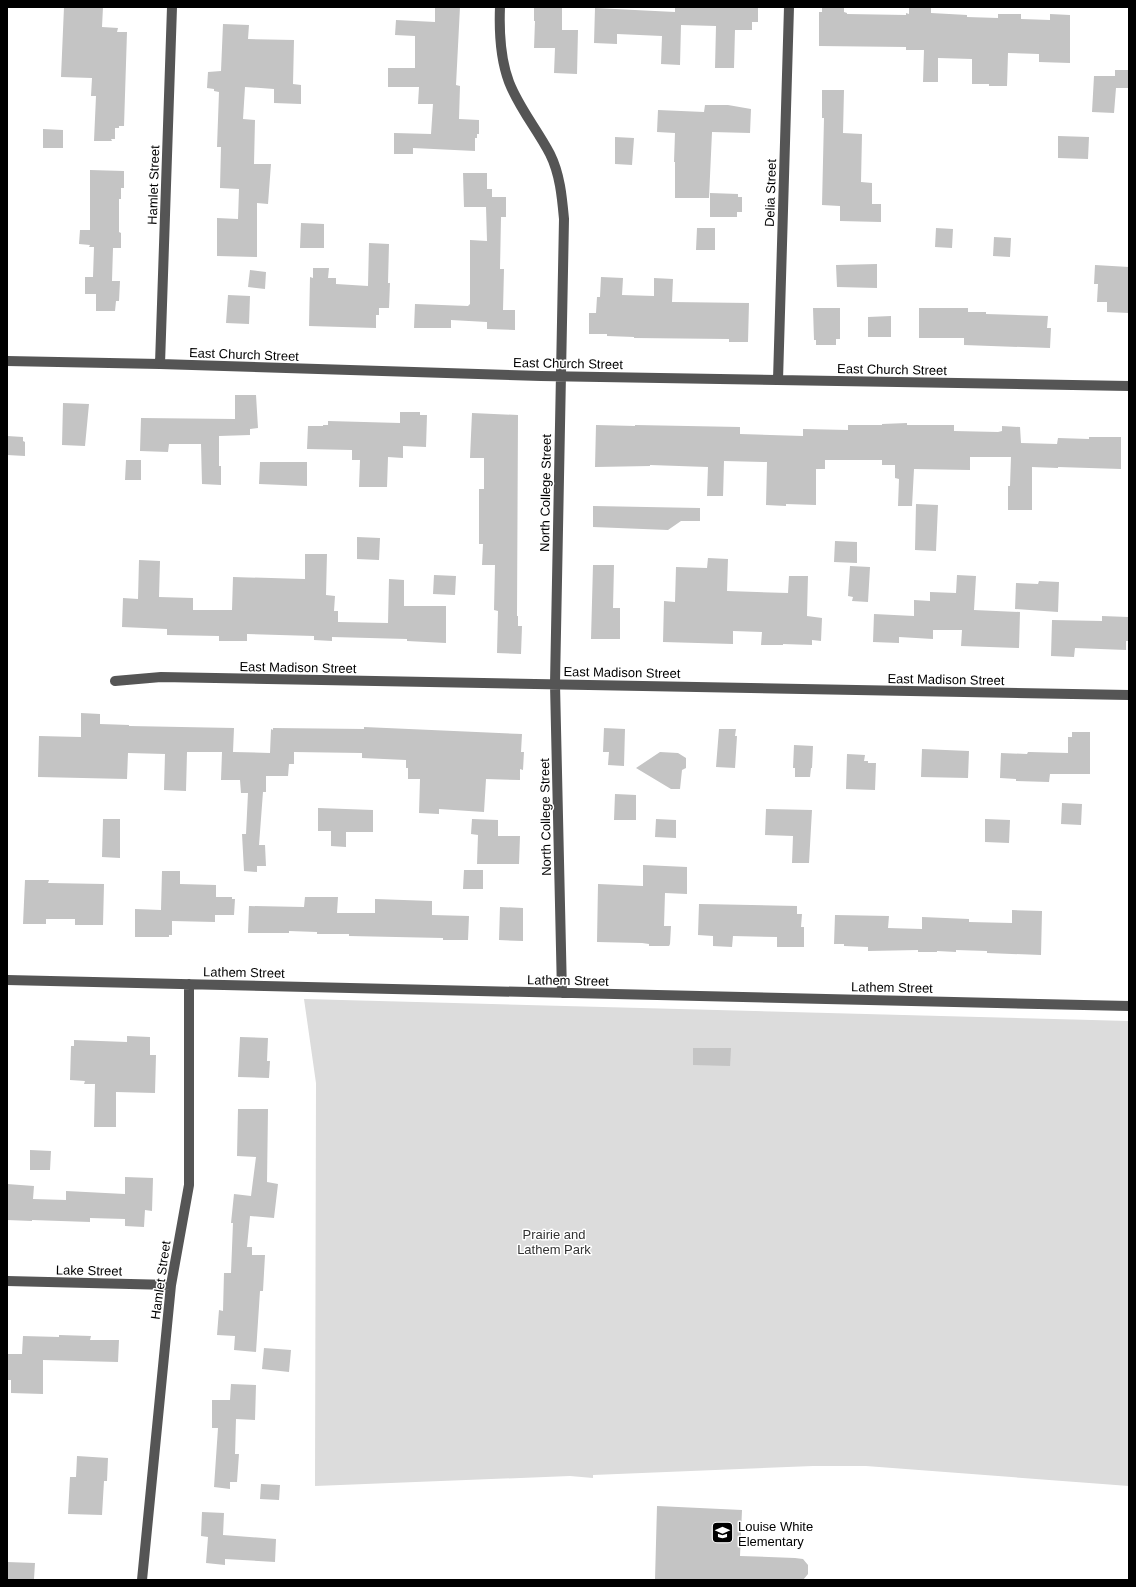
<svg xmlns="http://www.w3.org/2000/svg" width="1136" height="1587" font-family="Helvetica,sans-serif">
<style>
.green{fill:#dcdcdc}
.building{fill:#c4c4c4}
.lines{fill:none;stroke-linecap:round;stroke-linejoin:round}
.minor{stroke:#555;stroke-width:10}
.labels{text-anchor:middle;stroke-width:3;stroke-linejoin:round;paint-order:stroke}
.street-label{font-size:13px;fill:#000;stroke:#fff}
.park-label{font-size:13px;fill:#333;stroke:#fff}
.poi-label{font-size:13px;fill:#000;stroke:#fff;text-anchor:start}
</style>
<rect width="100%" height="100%" fill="#fff"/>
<path class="green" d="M 304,999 L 1129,1021 L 1129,1486 L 866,1466 L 813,1466 L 593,1475 L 593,1478 L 570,1476 L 315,1486 L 316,1083 Z"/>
<path class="building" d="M 64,7 L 103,7 L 102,27 L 118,28 L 117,32 L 127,32 L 124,126 L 119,126 L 119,128 L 115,128 L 115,139 L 111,139 L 112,141 L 94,141 L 96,96 L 91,96 L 92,78 L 61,77 Z
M 435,7 L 460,7 L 456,85 L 460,86 L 459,119 L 479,120 L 479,134 L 477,134 L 477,138 L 475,138 L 475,151 L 413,148 L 413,154 L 394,154 L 394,133 L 431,134 L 433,104 L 418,104 L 419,87 L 388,87 L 388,68 L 415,68 L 415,36 L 395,35 L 396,20 L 435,22 Z
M 534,7 L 562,7 L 562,30 L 578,30 L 577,74 L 554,73 L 555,48 L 534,48 L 535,21 L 534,21 Z
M 675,7 L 758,7 L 758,22 L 752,22 L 752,30 L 735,30 L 734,68 L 715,68 L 716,26 L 681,25 L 680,65 L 661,64 L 662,36 L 617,34 L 617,44 L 594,43 L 595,8 L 675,12 Z
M 822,7 L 844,7 L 844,12 L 847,13 L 847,14 L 906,15 L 906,13 L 909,14 L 909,7 L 931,7 L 931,13 L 967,15 L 967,17 L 998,18 L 998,14 L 1021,14 L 1021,19 L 1050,20 L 1050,14 L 1070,15 L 1070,63 L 1039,62 L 1039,54 L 1008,53 L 1007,86 L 989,86 L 989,84 L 972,84 L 972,59 L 938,58 L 938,82 L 923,82 L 924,50 L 906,50 L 906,47 L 819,46 L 819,12 L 822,12 Z
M 223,24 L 249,25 L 248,39 L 294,40 L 293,84 L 301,85 L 301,104 L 274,103 L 274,89 L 245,87 L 243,119 L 255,120 L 254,164 L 271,164 L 268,204 L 257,203 L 257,257 L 217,256 L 217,218 L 238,219 L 239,189 L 220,188 L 221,147 L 217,147 L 219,92 L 214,91 L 214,89 L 207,88 L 208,72 L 221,71 Z
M 1115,70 L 1129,70 L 1129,88 L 1116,88 L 1114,113 L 1092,112 L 1094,76 L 1115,76 Z
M 822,90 L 844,90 L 843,133 L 862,134 L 861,182 L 872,183 L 872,204 L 881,204 L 881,222 L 840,221 L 840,206 L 822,205 L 824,118 L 822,118 Z
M 705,105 L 728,105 L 751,109 L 750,133 L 712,132 L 709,198 L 675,198 L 675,162 L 674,162 L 675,133 L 657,132 L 658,110 L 704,112 Z
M 43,129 L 63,130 L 63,148 L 43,148 Z
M 1058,136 L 1089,137 L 1088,159 L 1058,158 Z
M 615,137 L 634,138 L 632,165 L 615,164 Z
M 90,170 L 124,171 L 124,188 L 121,188 L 121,199 L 119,199 L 119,232 L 121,233 L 121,248 L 113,248 L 112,281 L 120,281 L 119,301 L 116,301 L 115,311 L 96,311 L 96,294 L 85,294 L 85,277 L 93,277 L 94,247 L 89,247 L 90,245 L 79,244 L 80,230 L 90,230 Z
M 463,173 L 487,173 L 487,189 L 492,189 L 492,197 L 506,197 L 506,217 L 501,217 L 500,269 L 504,269 L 503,310 L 515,310 L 515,330 L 487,329 L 487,322 L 451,320 L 451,328 L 414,328 L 415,304 L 468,306 L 470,304 L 470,240 L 487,241 L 486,207 L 464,207 Z
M 710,193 L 738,194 L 738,197 L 742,197 L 742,212 L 737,212 L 737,217 L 710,217 Z
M 301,223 L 324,224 L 324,248 L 300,248 Z
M 697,228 L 715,228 L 715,250 L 696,250 Z
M 936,228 L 953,229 L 952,248 L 935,247 Z
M 994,237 L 1011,238 L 1010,257 L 993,256 Z
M 369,243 L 389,244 L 388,283 L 390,283 L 389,308 L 379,308 L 379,315 L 376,315 L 376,328 L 309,326 L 310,277 L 313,278 L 313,268 L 329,268 L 328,278 L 336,278 L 336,284 L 368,286 Z
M 877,264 L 877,288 L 837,287 L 836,265 Z
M 1095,265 L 1129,267 L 1129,313 L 1107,312 L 1107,302 L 1097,302 L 1098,284 L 1094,284 Z
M 250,270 L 266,272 L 265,289 L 248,287 Z
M 601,277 L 623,278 L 622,295 L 654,296 L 654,278 L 673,279 L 672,302 L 749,303 L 748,342 L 729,342 L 729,339 L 634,338 L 634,337 L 607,336 L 607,334 L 589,334 L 589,313 L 596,313 L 597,297 L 600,297 Z
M 228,295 L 250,296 L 249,324 L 226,323 Z
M 813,308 L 840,308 L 840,339 L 836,339 L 836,345 L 816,345 L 816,340 L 814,340 Z
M 919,308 L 968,308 L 968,312 L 986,312 L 986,314 L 1048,316 L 1047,328 L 1051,328 L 1050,348 L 964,345 L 964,338 L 919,338 Z
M 891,316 L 891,337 L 868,337 L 868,317 Z
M 235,395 L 256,395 L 258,428 L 250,429 L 250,435 L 219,436 L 219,466 L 221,466 L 221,485 L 202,484 L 201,444 L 169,444 L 168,452 L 140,451 L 141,418 L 235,419 Z
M 63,403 L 89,404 L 85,446 L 62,445 Z
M 400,412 L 420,412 L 420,415 L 427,415 L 426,447 L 403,446 L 403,458 L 388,457 L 387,487 L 359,487 L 360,460 L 352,460 L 352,450 L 307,449 L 308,426 L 323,426 L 323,425 L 328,425 L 328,421 L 400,423 Z
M 472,413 L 518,415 L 517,616 L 518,616 L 518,626 L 522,626 L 521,654 L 497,653 L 498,611 L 494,610 L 495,565 L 482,565 L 483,544 L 479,544 L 479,489 L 484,489 L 484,458 L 470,458 Z
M 907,423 L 907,425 L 954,425 L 954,431 L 998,432 L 1002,431 L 1002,426 L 1020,427 L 1021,443 L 1057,444 L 1058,438 L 1089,439 L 1089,437 L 1121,437 L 1121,469 L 1058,467 L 1058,468 L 1032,467 L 1032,510 L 1008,510 L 1008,486 L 1010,486 L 1011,457 L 970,457 L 970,470 L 914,469 L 912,506 L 898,506 L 899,479 L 895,478 L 895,465 L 882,465 L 882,460 L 825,460 L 825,469 L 816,469 L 816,505 L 786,504 L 786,506 L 766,505 L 767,462 L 724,461 L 723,496 L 707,496 L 708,467 L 650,465 L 650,466 L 595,467 L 596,425 L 635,426 L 635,425 L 740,427 L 740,434 L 803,436 L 803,429 L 848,430 L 848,425 L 882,425 L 882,424 Z
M 7,436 L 23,437 L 23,441 L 25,442 L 25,456 L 7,455 Z
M 126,460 L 141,460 L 141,480 L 125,480 Z
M 260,462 L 307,462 L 307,486 L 259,484 Z
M 916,504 L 938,505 L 936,551 L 915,550 Z
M 593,506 L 700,508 L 700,521 L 681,521 L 668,530 L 593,527 Z
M 357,537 L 380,538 L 379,560 L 357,559 Z
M 835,541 L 857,542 L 857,563 L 834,562 Z
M 305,554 L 327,554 L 326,595 L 335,596 L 334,611 L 338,611 L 338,622 L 388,623 L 389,579 L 404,580 L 404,606 L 446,606 L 446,643 L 407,641 L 407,639 L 332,637 L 332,641 L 314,640 L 314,636 L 247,634 L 247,641 L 219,641 L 219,636 L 167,635 L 167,629 L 122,627 L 123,598 L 138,599 L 139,560 L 160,561 L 159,597 L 193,598 L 193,610 L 232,610 L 233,577 L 305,579 Z
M 708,558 L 728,559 L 727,591 L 788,593 L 789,576 L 808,576 L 807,616 L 822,618 L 821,641 L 812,640 L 812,645 L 783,644 L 783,645 L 761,645 L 762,632 L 733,631 L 733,644 L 663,642 L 664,601 L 675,602 L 676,567 L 707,568 Z
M 593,565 L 614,565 L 613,608 L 620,608 L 620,639 L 591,639 Z
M 850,566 L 870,567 L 868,602 L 852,601 L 853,597 L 848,596 Z
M 434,575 L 456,576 L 455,595 L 433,594 Z
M 957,575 L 976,576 L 974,610 L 1020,612 L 1019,648 L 961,646 L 962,630 L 933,630 L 933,639 L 899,637 L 899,643 L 873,642 L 874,614 L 914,616 L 914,600 L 930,601 L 930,592 L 956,593 Z
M 1039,581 L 1059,582 L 1058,612 L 1015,609 L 1016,583 L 1038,584 Z
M 1102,616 L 1128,617 L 1128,641 L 1126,641 L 1126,650 L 1075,648 L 1074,657 L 1051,656 L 1052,620 L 1102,621 Z
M 81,713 L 100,714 L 100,724 L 129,725 L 129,726 L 234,728 L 233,752 L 270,753 L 271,729 L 273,730 L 273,728 L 364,729 L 364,727 L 522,734 L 521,752 L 524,752 L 523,770 L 520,769 L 520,780 L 486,779 L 484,812 L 439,809 L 439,814 L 419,813 L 420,779 L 408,779 L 408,768 L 406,768 L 406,760 L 362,758 L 362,753 L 294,752 L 294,764 L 289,764 L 288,776 L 266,776 L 266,792 L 263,792 L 259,845 L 265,845 L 266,866 L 257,866 L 257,872 L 244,871 L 242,834 L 246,834 L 248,793 L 241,793 L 240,780 L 221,780 L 222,752 L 187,752 L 186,791 L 164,790 L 165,754 L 128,753 L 127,779 L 38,777 L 39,736 L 81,737 Z
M 604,728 L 625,729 L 624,766 L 608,765 L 609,752 L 603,752 Z
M 719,729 L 736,729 L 735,736 L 737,736 L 735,768 L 716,767 Z
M 1072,732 L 1090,732 L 1090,774 L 1050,774 L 1049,782 L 1016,781 L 1016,779 L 1000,778 L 1001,753 L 1027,754 L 1028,752 L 1030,752 L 1068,753 L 1068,737 L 1072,737 Z
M 794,745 L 813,746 L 812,768 L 811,768 L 810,777 L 795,777 L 795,768 L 793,768 Z
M 922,749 L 969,751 L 968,778 L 921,777 Z
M 660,752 L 678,753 L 686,758 L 686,768 L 682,770 L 680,789 L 671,789 L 636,768 Z
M 847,754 L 865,755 L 864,761 L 868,761 L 868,763 L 876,763 L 875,790 L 846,789 Z
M 615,794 L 636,795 L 636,820 L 614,820 Z
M 1062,803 L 1082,804 L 1081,825 L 1061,824 Z
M 318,808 L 373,810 L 373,832 L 346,832 L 346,847 L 331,846 L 331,831 L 318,831 Z
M 766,809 L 812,810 L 809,863 L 792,863 L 793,836 L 765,835 Z
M 103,819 L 120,819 L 120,858 L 102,857 Z
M 472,819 L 498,820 L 498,836 L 520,836 L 519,864 L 477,864 L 478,835 L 471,834 Z
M 656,819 L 676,820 L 676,838 L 655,837 Z
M 985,819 L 1010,820 L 1009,843 L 985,842 Z
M 643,865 L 687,867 L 687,894 L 665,893 L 664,926 L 671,926 L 670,944 L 669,946 L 649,946 L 649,944 L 642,943 L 597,942 L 598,884 L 643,886 Z
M 464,870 L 483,870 L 483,889 L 463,889 Z
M 162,871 L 180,871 L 180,884 L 216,885 L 216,897 L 232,897 L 232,899 L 235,899 L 234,915 L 215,915 L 215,922 L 172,921 L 172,935 L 169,935 L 169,937 L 135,937 L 135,909 L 161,910 Z
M 25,880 L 49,880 L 48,883 L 104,884 L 103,925 L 75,925 L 75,919 L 46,919 L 46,924 L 23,924 Z
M 305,897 L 338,897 L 337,913 L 375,913 L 375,899 L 432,901 L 432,915 L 469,916 L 468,940 L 443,940 L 443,938 L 349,936 L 349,934 L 317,934 L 317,932 L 289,931 L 289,933 L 248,933 L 249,906 L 304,907 Z
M 699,904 L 797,906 L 797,914 L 802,914 L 801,927 L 804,927 L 804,947 L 777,947 L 777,937 L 733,936 L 732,947 L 713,946 L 713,936 L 698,935 Z
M 500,907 L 523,908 L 523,941 L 499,940 Z
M 1012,910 L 1042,911 L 1041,955 L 987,953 L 987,951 L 956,950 L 956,952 L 937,951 L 937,952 L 918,952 L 918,950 L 868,951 L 868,947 L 844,946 L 844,944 L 834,944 L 835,915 L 889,916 L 888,928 L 922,929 L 922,917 L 969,919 L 969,922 L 1012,923 Z
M 127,1036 L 150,1037 L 150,1055 L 156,1055 L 155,1093 L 116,1092 L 116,1127 L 94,1127 L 95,1084 L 84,1084 L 85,1081 L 70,1080 L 71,1046 L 74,1046 L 74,1040 L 127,1042 Z
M 240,1037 L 268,1038 L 267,1061 L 270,1061 L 269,1078 L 238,1077 Z
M 693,1048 L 731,1048 L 730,1066 L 693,1065 Z
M 238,1109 L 268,1109 L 267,1182 L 278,1184 L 274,1218 L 250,1216 L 247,1247 L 252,1247 L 252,1255 L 265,1255 L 263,1291 L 260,1291 L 256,1352 L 234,1350 L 235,1336 L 217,1335 L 219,1310 L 223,1311 L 224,1273 L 231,1273 L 233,1223 L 231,1223 L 234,1194 L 251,1196 L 256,1157 L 237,1156 Z
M 30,1150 L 51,1151 L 50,1170 L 30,1170 Z
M 125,1177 L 153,1178 L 152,1211 L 145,1210 L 144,1227 L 125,1226 L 125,1219 L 90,1218 L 90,1222 L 32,1220 L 32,1221 L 7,1220 L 7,1184 L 34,1186 L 33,1199 L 66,1200 L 66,1191 L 125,1194 Z
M 59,1335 L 91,1336 L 90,1340 L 119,1340 L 118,1362 L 43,1360 L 43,1394 L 11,1393 L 11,1380 L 7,1380 L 7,1354 L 22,1354 L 23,1336 L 59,1337 Z
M 264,1348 L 291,1350 L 289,1372 L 262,1369 Z
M 231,1384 L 256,1385 L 255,1420 L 236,1419 L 235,1454 L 239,1454 L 237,1482 L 230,1482 L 230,1489 L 214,1487 L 218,1428 L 212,1428 L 212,1400 L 230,1400 Z
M 77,1456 L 108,1458 L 107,1481 L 104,1481 L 102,1515 L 68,1514 L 70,1477 L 76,1477 Z
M 261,1484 L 280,1485 L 279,1500 L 260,1499 Z
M 657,1506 L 742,1510 L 740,1556 L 795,1558 L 803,1559 L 808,1565 L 808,1574 L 803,1580 L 655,1580 Z
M 202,1512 L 224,1513 L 223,1535 L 276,1539 L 275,1562 L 225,1559 L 225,1565 L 206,1563 L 208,1537 L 201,1536 Z
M 7,1562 L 35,1563 L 34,1579 L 7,1580 Z"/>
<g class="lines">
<path class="minor" d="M 500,7 C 499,32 500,58 509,82 C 519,108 537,129 550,154 C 560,174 562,197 564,219 L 555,684 L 562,993
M 7,361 L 160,364 L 541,376 L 1129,386
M 160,364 L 172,7
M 778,380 L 789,7
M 115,681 L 161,677 L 1129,695
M 7,980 L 1129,1006
M 7,1281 L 171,1285
M 142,1580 L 171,1285 L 189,1185 L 189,984"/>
</g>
<defs>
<symbol id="school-square" viewBox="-11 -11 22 22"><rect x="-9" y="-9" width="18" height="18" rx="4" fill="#000" stroke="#fff"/><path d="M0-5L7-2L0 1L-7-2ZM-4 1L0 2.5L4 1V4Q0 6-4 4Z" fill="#fff"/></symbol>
</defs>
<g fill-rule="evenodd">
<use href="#school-square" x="710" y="1520" width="25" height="25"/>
</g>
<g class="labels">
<g class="street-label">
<text transform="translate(153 185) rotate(-88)" y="5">Hamlet Street</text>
<text transform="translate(770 193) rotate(-88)" y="5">Delia Street</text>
<text transform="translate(244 354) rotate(2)" y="5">East Church Street</text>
<text transform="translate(568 363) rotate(1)" y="5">East Church Street</text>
<text transform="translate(892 369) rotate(1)" y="5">East Church Street</text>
<text transform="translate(545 493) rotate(-89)" y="5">North College Street</text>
<text transform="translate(298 667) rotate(1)" y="5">East Madison Street</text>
<text transform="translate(622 672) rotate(1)" y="5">East Madison Street</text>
<text transform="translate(946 679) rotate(1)" y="5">East Madison Street</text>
<text transform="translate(545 817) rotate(-91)" y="5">North College Street</text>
<text transform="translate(244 972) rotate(1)" y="5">Lathem Street</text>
<text transform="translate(568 980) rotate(1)" y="5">Lathem Street</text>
<text transform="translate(892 987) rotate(1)" y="5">Lathem Street</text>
<text transform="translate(89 1270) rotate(1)" y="5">Lake Street</text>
<text transform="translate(160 1280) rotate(-82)" y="5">Hamlet Street</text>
</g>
<g class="park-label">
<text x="554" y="1239">Prairie and<tspan x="554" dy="15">Lathem Park</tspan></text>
</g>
<g class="poi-label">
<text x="738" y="1531">Louise White<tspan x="738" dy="15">Elementary</tspan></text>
</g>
</g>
<rect width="1136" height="1587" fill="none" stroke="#000000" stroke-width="16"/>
</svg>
